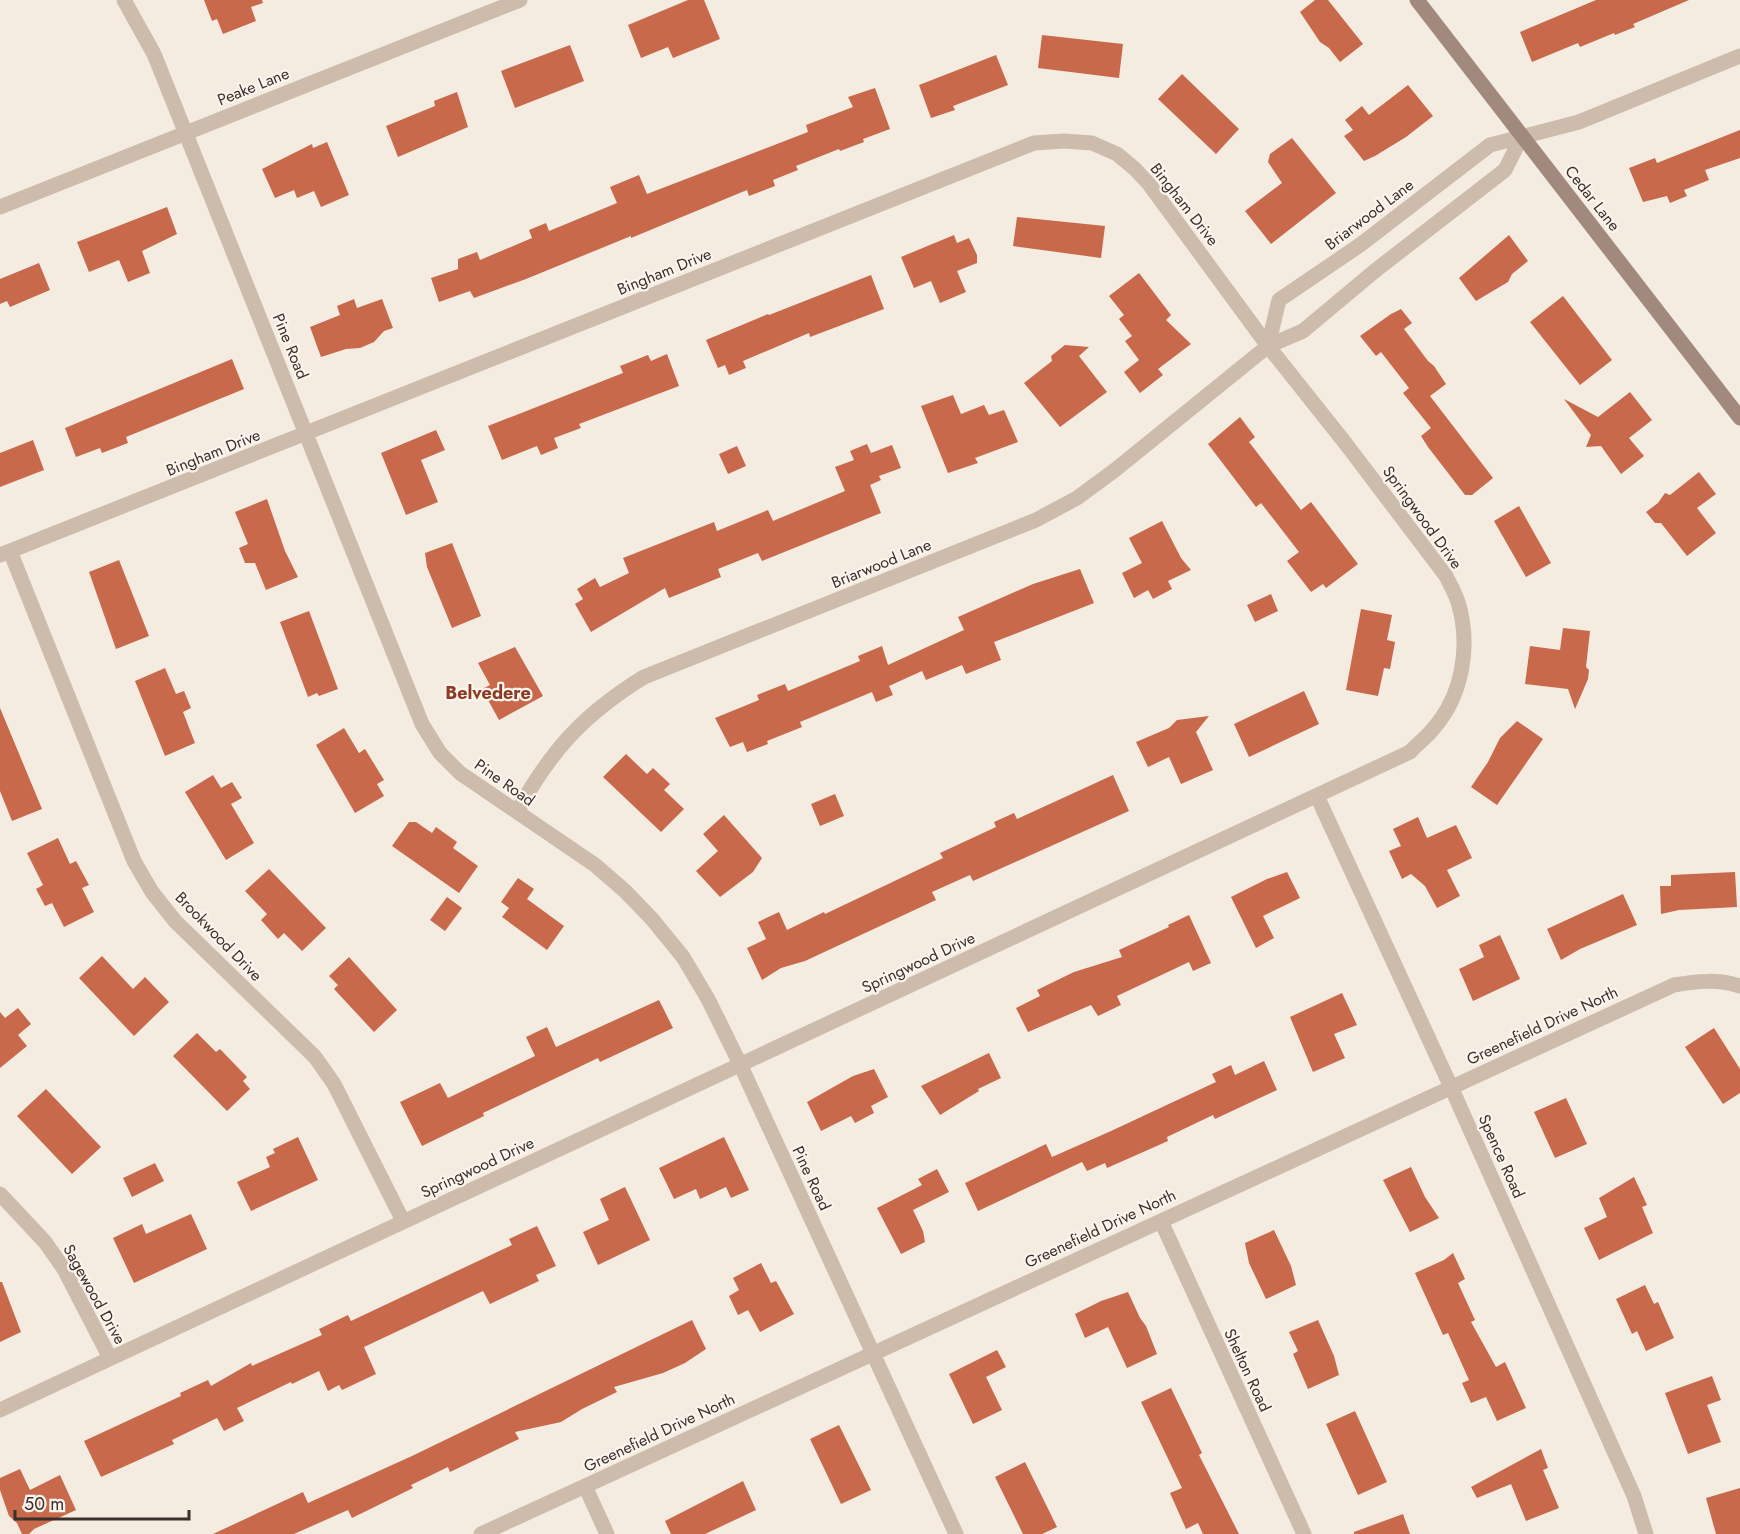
<svg xmlns="http://www.w3.org/2000/svg" width="1740" height="1534" font-family="Jost,sans-serif">
<style>
.building{fill:#c8694b}
.lines{fill:none;stroke-linecap:round;stroke-linejoin:round}
.street{stroke:#cdbbac;stroke-width:15}
.secondary{stroke:#a18a7d;stroke-width:15}
.labels{text-anchor:middle;stroke-width:4.5;stroke-linejoin:round;paint-order:stroke}
.street-label{font-size:16px;fill:#3b302b;stroke:#fbf5ee}
.neighbourhood-label{font-size:18px;font-weight:bold;fill:#8c3b22;stroke:#fbf5ee}
</style>
<rect width="100%" height="100%" fill="#f4ebe1"/>
<path class="building" d="M 204,0 L 262,0 L 263,3 L 251,7 L 256,21 L 223,34 L 217,19 L 212,21 Z
M 688,0 L 704,0 L 720,39 L 673,58 L 668,47 L 641,58 L 628,25 Z
M 1315,0 L 1328,0 L 1363,44 L 1340,62 L 1329,48 L 1320,42 L 1300,12 Z
M 1596,0 L 1689,0 L 1633,24 L 1635,27 L 1615,35 L 1614,33 L 1580,47 L 1578,43 L 1532,62 L 1520,32 Z
M 1042,35 L 1123,44 L 1119,78 L 1038,68 Z
M 570,45 L 584,81 L 515,108 L 501,71 Z
M 996,55 L 1008,85 L 953,106 L 955,110 L 931,118 L 919,85 Z
M 1182,74 L 1239,129 L 1216,154 L 1158,99 Z
M 1408,85 L 1433,116 L 1406,137 L 1375,156 L 1364,161 L 1344,136 L 1353,130 L 1345,120 L 1362,106 L 1369,115 Z
M 875,88 L 890,129 L 863,139 L 864,142 L 840,151 L 839,149 L 796,166 L 798,170 L 773,180 L 775,186 L 749,196 L 747,190 L 631,238 L 631,236 L 526,279 L 474,298 L 470,291 L 439,302 L 431,278 L 458,269 L 458,259 L 477,252 L 480,260 L 532,238 L 529,230 L 546,223 L 549,231 L 617,203 L 610,187 L 639,175 L 647,194 L 808,132 L 806,125 L 853,107 L 848,97 Z
M 457,92 L 468,127 L 398,157 L 386,126 L 435,106 L 434,101 Z
M 1740,130 L 1740,158 L 1705,170 L 1709,180 L 1684,190 L 1687,196 L 1670,203 L 1667,196 L 1643,202 L 1629,168 L 1655,158 L 1657,163 Z
M 1292,138 L 1336,193 L 1271,244 L 1245,211 L 1282,183 L 1268,162 L 1270,154 Z
M 327,142 L 349,195 L 321,207 L 314,191 L 297,198 L 294,190 L 275,198 L 262,169 L 312,144 L 313,148 Z
M 167,207 L 177,234 L 142,251 L 150,273 L 128,282 L 119,260 L 89,272 L 77,242 Z
M 1017,217 L 1105,226 L 1101,258 L 1013,246 Z
M 954,235 L 957,243 L 969,238 L 977,255 L 977,263 L 957,271 L 966,292 L 940,303 L 931,281 L 914,288 L 901,257 Z
M 1509,235 L 1528,261 L 1512,274 L 1508,282 L 1476,301 L 1459,278 Z
M 39,263 L 50,290 L 10,307 L 7,301 L 0,304 L 0,279 Z
M 1139,273 L 1171,315 L 1166,320 L 1191,344 L 1158,369 L 1163,375 L 1140,393 L 1124,372 L 1139,360 L 1125,341 L 1132,336 L 1119,319 L 1124,315 L 1109,296 Z
M 871,275 L 884,309 L 810,337 L 809,333 L 743,361 L 746,368 L 729,375 L 725,365 L 718,368 L 706,340 L 768,314 L 769,315 Z
M 1563,296 L 1612,360 L 1580,385 L 1530,322 Z
M 354,299 L 357,308 L 382,299 L 393,328 L 384,331 L 374,342 L 360,348 L 346,349 L 321,357 L 310,327 L 340,315 L 337,306 Z
M 1401,309 L 1412,323 L 1404,329 L 1428,361 L 1434,366 L 1446,384 L 1430,396 L 1493,478 L 1472,495 L 1465,495 L 1428,447 L 1421,436 L 1431,428 L 1403,393 L 1409,388 L 1381,352 L 1376,356 L 1360,336 L 1391,314 Z
M 1065,345 L 1089,347 L 1079,356 L 1107,392 L 1060,427 L 1024,383 L 1052,361 L 1051,356 Z
M 667,354 L 679,386 L 579,424 L 581,428 L 554,438 L 558,448 L 541,455 L 537,446 L 502,460 L 488,426 L 623,373 L 620,366 L 648,355 L 651,361 Z
M 232,359 L 244,389 L 126,437 L 128,443 L 102,453 L 100,448 L 76,457 L 65,428 Z
M 1630,392 L 1652,420 L 1629,438 L 1644,456 L 1621,474 L 1601,446 L 1586,447 L 1591,435 L 1564,399 L 1598,417 Z
M 953,395 L 961,414 L 984,405 L 989,415 L 1004,410 L 1018,442 L 975,458 L 978,463 L 948,473 L 921,406 Z
M 1240,417 L 1255,437 L 1249,442 L 1301,510 L 1311,502 L 1358,564 L 1326,588 L 1323,584 L 1311,592 L 1287,561 L 1299,552 L 1261,503 L 1256,507 L 1208,444 Z
M 436,430 L 445,450 L 421,460 L 438,502 L 406,515 L 381,453 Z
M 33,440 L 44,470 L 0,487 L 0,453 Z
M 867,444 L 871,453 L 892,445 L 901,468 L 879,476 L 881,480 L 870,485 L 881,513 L 762,561 L 758,553 L 718,569 L 721,577 L 669,598 L 665,588 L 591,632 L 575,604 L 583,599 L 577,589 L 595,578 L 600,587 L 629,573 L 623,558 L 714,522 L 717,531 L 768,510 L 773,521 L 845,491 L 835,467 L 854,460 L 850,451 Z
M 737,446 L 746,466 L 728,474 L 719,454 Z
M 1699,472 L 1716,494 L 1697,508 L 1716,533 L 1687,556 L 1661,523 L 1655,523 L 1646,512 L 1658,503 L 1665,493 L 1670,495 Z
M 267,499 L 285,551 L 298,577 L 266,590 L 255,563 L 245,563 L 239,548 L 248,544 L 235,512 Z
M 1519,506 L 1551,563 L 1526,577 L 1494,521 Z
M 1162,521 L 1181,558 L 1191,570 L 1168,581 L 1172,589 L 1153,599 L 1148,590 L 1134,598 L 1122,573 L 1142,563 L 1129,538 Z
M 452,543 L 481,616 L 452,628 L 427,567 L 425,553 Z
M 119,560 L 149,636 L 116,649 L 89,572 Z
M 1080,569 L 1094,603 L 994,642 L 1001,660 L 966,674 L 962,665 L 926,680 L 922,671 L 889,686 L 893,695 L 876,702 L 872,692 L 800,722 L 802,727 L 767,741 L 768,744 L 747,752 L 743,742 L 730,747 L 715,718 L 759,700 L 757,695 L 785,684 L 788,691 L 860,661 L 858,656 L 882,646 L 888,665 L 964,630 L 958,617 L 1033,584 Z
M 1271,594 L 1278,611 L 1255,622 L 1247,605 Z
M 1361,609 L 1392,615 L 1387,640 L 1395,642 L 1390,669 L 1384,668 L 1378,696 L 1346,690 Z
M 309,611 L 338,689 L 319,696 L 317,693 L 308,697 L 280,622 Z
M 1563,628 L 1590,631 L 1586,667 L 1589,670 L 1588,679 L 1575,709 L 1568,689 L 1525,684 L 1530,646 L 1560,650 Z
M 515,647 L 543,696 L 499,720 L 482,689 L 490,685 L 478,663 Z
M 165,668 L 176,694 L 184,691 L 191,708 L 183,712 L 195,743 L 165,756 L 135,681 Z
M 1304,691 L 1319,724 L 1249,757 L 1234,724 Z
M 0,708 L 42,809 L 12,821 L 0,791 Z
M 1209,716 L 1196,732 L 1213,770 L 1181,784 L 1169,757 L 1148,767 L 1136,742 L 1169,728 L 1177,720 Z
M 1517,721 L 1543,739 L 1497,805 L 1471,787 L 1488,762 L 1500,738 Z
M 344,728 L 359,753 L 365,749 L 384,780 L 377,784 L 384,796 L 355,813 L 316,745 Z
M 626,754 L 647,774 L 653,768 L 670,784 L 664,790 L 684,809 L 661,832 L 603,777 Z
M 213,775 L 221,788 L 232,782 L 242,798 L 231,804 L 254,843 L 226,860 L 185,792 Z
M 1113,775 L 1129,811 L 973,881 L 970,875 L 932,892 L 936,900 L 805,961 L 781,968 L 762,980 L 747,948 L 766,939 L 758,922 L 779,912 L 787,930 L 824,912 L 825,914 L 943,858 L 940,853 L 996,827 L 994,822 L 1014,813 L 1017,819 Z
M 835,794 L 844,816 L 820,826 L 811,804 Z
M 724,815 L 762,858 L 753,872 L 720,897 L 696,871 L 718,851 L 703,834 Z
M 1418,817 L 1427,838 L 1456,825 L 1472,858 L 1447,870 L 1460,896 L 1437,908 L 1425,886 L 1411,874 L 1402,879 L 1389,851 L 1401,846 L 1393,829 Z
M 409,822 L 416,822 L 432,833 L 436,827 L 457,842 L 453,848 L 478,866 L 459,893 L 392,846 Z
M 58,838 L 70,864 L 76,861 L 89,885 L 82,888 L 94,912 L 64,927 L 52,903 L 45,906 L 36,889 L 43,885 L 27,853 Z
M 269,869 L 326,928 L 302,951 L 284,933 L 278,939 L 261,920 L 267,914 L 245,891 Z
M 1287,872 L 1300,898 L 1263,916 L 1274,938 L 1256,948 L 1231,897 L 1267,879 Z
M 1735,872 L 1737,907 L 1679,910 L 1661,914 L 1660,886 L 1671,886 L 1671,875 Z
M 518,878 L 534,889 L 527,899 L 564,926 L 547,950 L 502,917 L 509,908 L 501,902 Z
M 1623,894 L 1637,925 L 1580,949 L 1561,960 L 1547,929 Z
M 447,897 L 462,908 L 445,931 L 430,920 Z
M 1189,915 L 1211,963 L 1193,971 L 1189,962 L 1117,996 L 1121,1005 L 1098,1016 L 1091,1005 L 1028,1032 L 1016,1008 L 1040,996 L 1037,990 L 1074,972 L 1122,957 L 1119,950 L 1169,927 L 1168,925 Z
M 1500,935 L 1520,979 L 1473,1001 L 1459,969 L 1484,957 L 1479,945 Z
M 102,956 L 133,989 L 145,977 L 169,1002 L 134,1036 L 79,978 Z
M 349,957 L 397,1010 L 374,1032 L 334,989 L 338,985 L 329,976 Z
M 1342,993 L 1357,1025 L 1334,1034 L 1345,1058 L 1313,1072 L 1290,1017 Z
M 659,1000 L 673,1028 L 600,1062 L 598,1058 L 483,1113 L 484,1116 L 422,1146 L 400,1102 L 440,1083 L 448,1098 L 535,1056 L 526,1037 L 547,1027 L 556,1047 Z
M 18,1008 L 31,1024 L 18,1035 L 27,1046 L 0,1068 L 0,1012 L 5,1018 Z
M 1714,1028 L 1740,1069 L 1740,1093 L 1723,1104 L 1685,1047 Z
M 197,1033 L 216,1052 L 220,1049 L 247,1077 L 243,1081 L 250,1089 L 227,1111 L 173,1056 Z
M 989,1053 L 1001,1078 L 978,1089 L 979,1091 L 940,1115 L 921,1086 Z
M 1264,1061 L 1277,1090 L 1215,1119 L 1213,1115 L 1167,1137 L 1168,1141 L 1107,1168 L 1105,1163 L 1087,1171 L 1082,1162 L 978,1211 L 965,1183 L 1046,1144 L 1052,1157 L 1111,1131 L 1216,1082 L 1212,1074 L 1231,1065 L 1235,1075 Z
M 874,1069 L 888,1097 L 871,1106 L 874,1113 L 855,1123 L 851,1116 L 821,1131 L 807,1102 L 853,1076 Z
M 46,1089 L 101,1147 L 72,1174 L 17,1116 Z
M 1566,1098 L 1587,1144 L 1555,1158 L 1534,1112 Z
M 298,1137 L 318,1180 L 251,1211 L 237,1182 L 270,1167 L 266,1157 L 275,1153 L 273,1149 Z
M 724,1137 L 749,1190 L 731,1198 L 726,1187 L 700,1199 L 696,1189 L 674,1199 L 659,1168 Z
M 155,1163 L 164,1181 L 132,1197 L 123,1178 Z
M 1411,1167 L 1425,1197 L 1439,1218 L 1410,1232 L 1383,1180 Z
M 937,1169 L 949,1192 L 913,1210 L 923,1231 L 925,1242 L 901,1254 L 877,1208 L 922,1185 L 918,1179 Z
M 1634,1177 L 1647,1205 L 1642,1207 L 1653,1233 L 1599,1260 L 1584,1228 L 1607,1217 L 1599,1198 Z
M 625,1187 L 650,1240 L 598,1265 L 583,1232 L 609,1220 L 600,1199 Z
M 191,1214 L 207,1249 L 134,1283 L 113,1238 L 142,1224 L 146,1234 Z
M 537,1226 L 556,1266 L 536,1275 L 539,1281 L 490,1304 L 483,1291 L 364,1347 L 376,1374 L 342,1390 L 339,1385 L 328,1391 L 319,1371 L 292,1384 L 291,1382 L 237,1408 L 244,1421 L 224,1431 L 217,1418 L 172,1440 L 174,1444 L 101,1477 L 84,1441 L 181,1396 L 180,1393 L 208,1380 L 211,1386 L 251,1363 L 252,1366 L 322,1335 L 319,1329 L 348,1315 L 351,1321 L 512,1245 L 509,1239 Z
M 1274,1230 L 1291,1266 L 1296,1285 L 1266,1299 L 1249,1263 L 1245,1243 Z
M 1453,1253 L 1465,1279 L 1458,1283 L 1475,1320 L 1471,1322 L 1496,1367 L 1505,1362 L 1526,1408 L 1497,1421 L 1486,1397 L 1471,1403 L 1462,1383 L 1469,1380 L 1448,1333 L 1443,1335 L 1415,1273 L 1444,1260 Z
M 761,1263 L 771,1283 L 776,1281 L 794,1314 L 760,1332 L 748,1310 L 738,1315 L 729,1296 L 739,1290 L 733,1278 Z
M 0,1282 L 2,1282 L 21,1332 L 0,1342 Z
M 1645,1285 L 1654,1304 L 1658,1302 L 1674,1338 L 1646,1351 L 1637,1331 L 1632,1334 L 1616,1299 Z
M 1128,1292 L 1140,1318 L 1146,1326 L 1157,1354 L 1127,1368 L 1108,1327 L 1085,1338 L 1075,1314 L 1101,1301 Z
M 692,1320 L 706,1349 L 685,1363 L 663,1373 L 614,1387 L 617,1392 L 582,1409 L 561,1422 L 515,1432 L 519,1439 L 450,1472 L 448,1467 L 411,1485 L 413,1488 L 352,1518 L 348,1510 L 294,1534 L 213,1534 L 303,1492 L 308,1503 L 412,1456 Z
M 1318,1320 L 1334,1356 L 1339,1375 L 1308,1389 L 1293,1354 L 1298,1351 L 1289,1332 Z
M 997,1350 L 1006,1367 L 986,1377 L 1002,1410 L 973,1424 L 949,1374 Z
M 1712,1376 L 1721,1400 L 1707,1405 L 1721,1442 L 1688,1454 L 1665,1393 Z
M 1171,1388 L 1202,1453 L 1199,1455 L 1239,1534 L 1203,1534 L 1198,1523 L 1186,1529 L 1170,1493 L 1182,1488 L 1141,1402 Z
M 1355,1411 L 1387,1482 L 1358,1495 L 1326,1424 Z
M 839,1425 L 871,1490 L 841,1504 L 810,1439 Z
M 1541,1449 L 1548,1468 L 1543,1470 L 1559,1508 L 1526,1521 L 1511,1484 L 1477,1498 L 1471,1487 Z
M 1025,1462 L 1057,1527 L 1042,1534 L 1023,1534 L 995,1477 Z
M 20,1469 L 30,1490 L 60,1475 L 76,1510 L 34,1529 L 29,1534 L 22,1534 L 17,1523 L 9,1516 L 0,1490 L 0,1478 Z
M 743,1481 L 756,1510 L 705,1534 L 671,1534 L 665,1521 Z
M 1740,1488 L 1740,1534 L 1716,1534 L 1706,1498 Z
M 1403,1514 L 1410,1534 L 1354,1534 L 1354,1532 Z"/>
<g class="lines">
<path class="street" d="M 124,0 L 154,54 L 422,724 L 440,753 L 460,773 L 595,865 L 625,891 L 652,919 L 683,957 L 708,999 L 740,1064 L 956,1534
M 0,207 L 520,0
M 1268,346 L 1279,300 L 1360,245 L 1490,145 L 1579,122 L 1740,56
M 10,551 L 134,861 L 152,892 L 175,921 L 315,1057 L 334,1084 L 403,1221
M 0,555 L 1034,143 L 1064,141 L 1092,143 L 1117,154 L 1135,169 L 1149,184 L 1268,346 L 1346,444 L 1446,576 C 1450,584 1455,593 1458,602 C 1471,645 1463,695 1433,729 C 1427,737 1417,744 1410,752 L 0,1410
M 1317,796 L 1451,1087 L 1634,1496 L 1646,1534
M 517,812 C 551,750 584,714 644,677 L 1036,520 L 1077,498 L 1115,470 L 1268,346 L 1303,331 L 1376,270 L 1505,170 L 1522,136
M 0,1194 L 45,1242 L 64,1269 L 110,1358
M 1161,1221 L 1304,1534
M 585,1486 L 607,1534
M 481,1534 L 1674,985 C 1697,981 1718,979 1740,986"/>
<path class="secondary" d="M 1417,0 L 1740,418"/>
</g>
<g class="labels">
<g class="street-label">
<text transform="translate(253 86) rotate(-22)" y="6">Peake Lane</text>
<text transform="translate(1593 198) rotate(52)" y="6">Cedar Lane</text>
<text transform="translate(1185 204) rotate(52)" y="6">Bingham Drive</text>
<text transform="translate(1369 214) rotate(-37)" y="6">Briarwood Lane</text>
<text transform="translate(664 271) rotate(-22)" y="6">Bingham Drive</text>
<text transform="translate(291 346) rotate(68)" y="6">Pine Road</text>
<text transform="translate(213 452) rotate(-22)" y="6">Bingham Drive</text>
<text transform="translate(1423 517) rotate(54)" y="6">Springwood Drive</text>
<text transform="translate(881 563) rotate(-22)" y="6">Briarwood Lane</text>
<text transform="translate(505 782) rotate(35)" y="6">Pine Road</text>
<text transform="translate(219 936) rotate(46)" y="6">Brookwood Drive</text>
<text transform="translate(918 962) rotate(-25)" y="6">Springwood Drive</text>
<text transform="translate(1542 1025) rotate(-25)" y="6">Greenefield Drive North</text>
<text transform="translate(1502 1156) rotate(66)" y="6">Spence Road</text>
<text transform="translate(477 1167) rotate(-25)" y="6">Springwood Drive</text>
<text transform="translate(812 1178) rotate(65)" y="6">Pine Road</text>
<text transform="translate(1100 1228) rotate(-25)" y="6">Greenefield Drive North</text>
<text transform="translate(95 1294) rotate(61)" y="6">Sagewood Drive</text>
<text transform="translate(1248 1370) rotate(65)" y="6">Shelton Road</text>
<text transform="translate(659 1432) rotate(-25)" y="6">Greenefield Drive North</text>
</g>
<g class="neighbourhood-label">
<text x="488" y="699">Belvedere</text>
</g>
</g>
<path d="M15 1510v9h174v-9" fill="none" stroke="#3b302b" stroke-width="3"/>
<text x="24" y="1510" font-size="18" fill="#3b302b" stroke="#fbf5ee" stroke-width="4.5" paint-order="stroke">50 m</text>
</svg>
